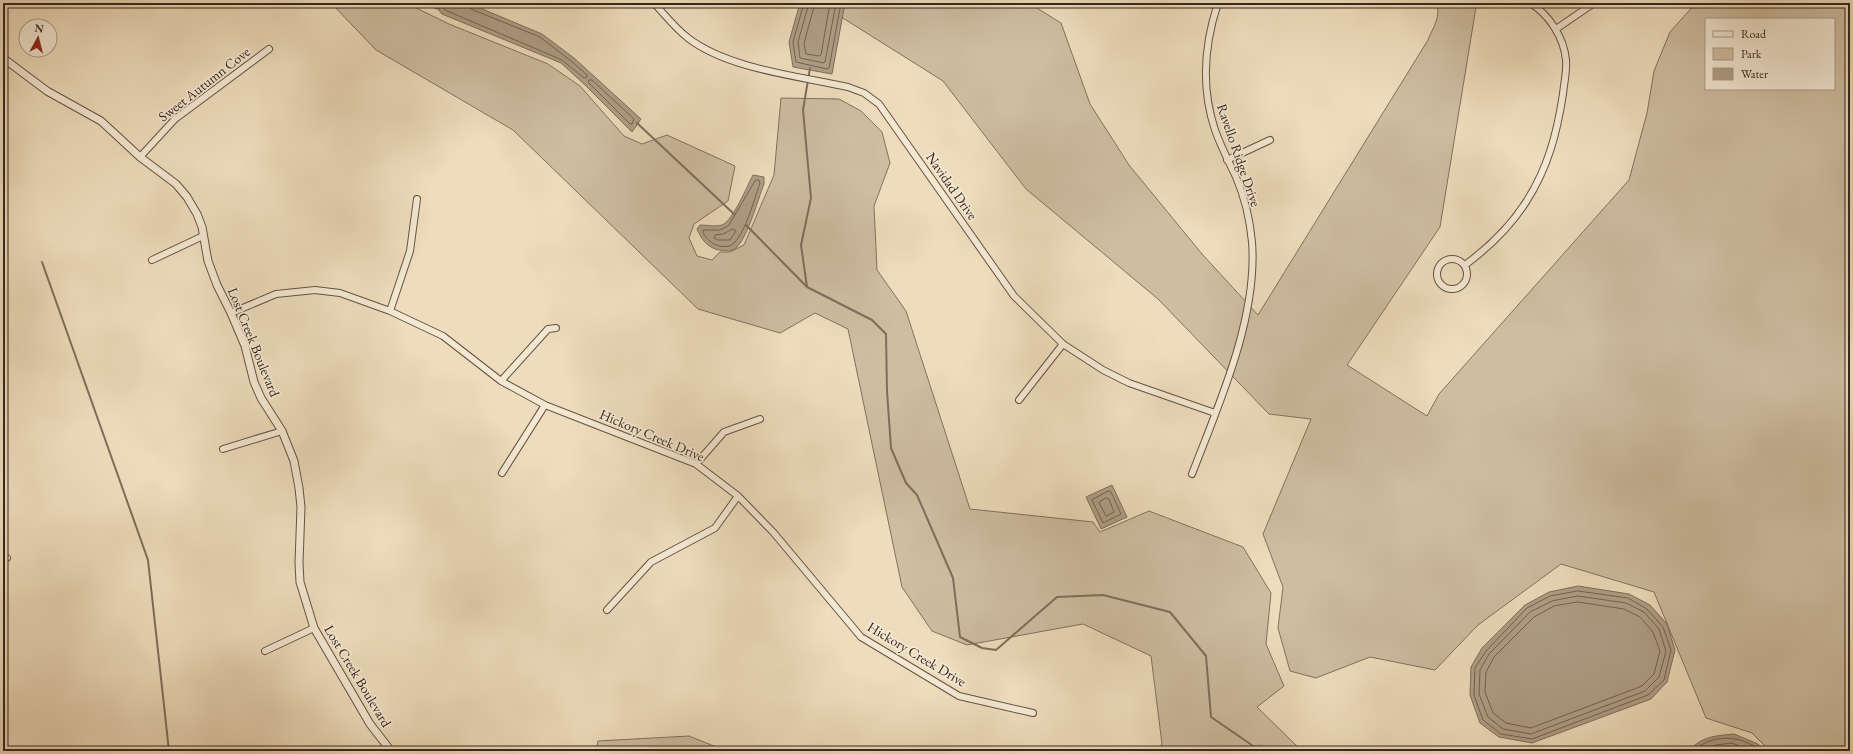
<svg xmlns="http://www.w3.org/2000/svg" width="1853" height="754" font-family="'EB Garamond',serif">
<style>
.green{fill:#cebda1;stroke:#81725e;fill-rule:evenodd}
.water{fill:#af9e86;stroke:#7e6e5c}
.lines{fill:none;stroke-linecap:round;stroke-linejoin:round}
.shore{stroke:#726251;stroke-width:1}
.stream{stroke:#7e6e5c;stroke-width:2}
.river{stroke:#af9e86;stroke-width:13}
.minor-casing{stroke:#625444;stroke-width:8}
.tertiary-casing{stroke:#625444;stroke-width:9}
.minor{stroke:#f4e8d3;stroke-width:6}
.tertiary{stroke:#f4e8d3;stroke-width:7}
.labels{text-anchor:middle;stroke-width:3.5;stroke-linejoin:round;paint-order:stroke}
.street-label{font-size:14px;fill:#34271c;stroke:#f4e8d3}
</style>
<rect width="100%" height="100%" fill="#eedcbc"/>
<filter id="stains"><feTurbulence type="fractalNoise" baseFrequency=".005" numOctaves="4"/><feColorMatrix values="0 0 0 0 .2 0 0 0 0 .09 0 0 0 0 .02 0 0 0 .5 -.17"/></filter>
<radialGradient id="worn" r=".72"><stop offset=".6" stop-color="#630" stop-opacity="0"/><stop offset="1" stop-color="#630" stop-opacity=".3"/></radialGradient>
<path class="green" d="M 331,3 L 406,3 L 449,24 L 548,64 L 580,86 L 624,136 L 642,144 L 667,135 L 735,166 L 728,201 L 694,224 L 689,238 L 697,256 L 712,260 L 720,252 L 730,252 L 744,245 L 774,175 L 781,98 L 839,99 L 861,111 L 882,132 L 890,163 L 874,206 L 877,270 L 906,311 L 970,509 L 1093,522 L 1100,532 L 1149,511 L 1243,547 L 1271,593 L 1266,644 L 1284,686 L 1257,707 L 1302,751 L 1157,751 L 1162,744 L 1151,656 L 1083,624 L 967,645 L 932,631 L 902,587 L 848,329 L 815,313 L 780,333 L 698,309 L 513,130 L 376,50 Z
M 819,3 L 1029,3 L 1061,23 L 1090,104 L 1129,165 L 1202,254 L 1258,315 L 1428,40 C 1432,29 1443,14 1435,3 L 1475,3 L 1476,7 L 1440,227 L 1347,365 L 1427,416 L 1439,394 L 1629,180 L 1647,113 L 1654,71 L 1670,32 L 1696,3 L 1850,3 L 1850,751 L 1770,751 L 1752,733 L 1706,718 L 1654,592 L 1561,564 L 1478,625 L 1435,670 L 1370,657 L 1316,678 L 1290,671 L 1278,628 L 1283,587 L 1263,534 L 1311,419 L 1269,414 L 1158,299 L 1026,189 L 943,81 ZM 1706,19 L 1834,19 L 1834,89 L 1706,89 Z
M 689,736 L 726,751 L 596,751 L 598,741 Z"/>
<path class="water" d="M 438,3 L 468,3 L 542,34 L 574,58 L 641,119 L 632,132 L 584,84 L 561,63 L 442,14 L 434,4 Z
M 800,3 L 845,3 L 832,74 L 793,67 L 789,42 Z
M 753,175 L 764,177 L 764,184 C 758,199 748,236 737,247 C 732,252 725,251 719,250 C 708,248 701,239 697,229 L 700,225 C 706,225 715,227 722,225 C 733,221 747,186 753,175 Z
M 1112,485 L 1127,517 L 1101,529 L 1086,497 Z
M 1578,586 L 1629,594 L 1650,605 L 1667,624 L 1675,650 L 1667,682 L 1651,699 L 1532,743 L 1499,737 L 1480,723 L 1470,695 L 1471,667 L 1482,648 L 1525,605 L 1549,592 Z
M 1734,734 L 1758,744 L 1764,751 L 1689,751 C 1702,736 1715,736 1734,734 Z"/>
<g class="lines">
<path class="shore" d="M 439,3 L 445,10 L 562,60 L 584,78 L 587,77 L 587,75 L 571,61 L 540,37 L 471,9 L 468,3
M 804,3 L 793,42 L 796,62 L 827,69 L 829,68 L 841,3
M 809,3 L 798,42 L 800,58 L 824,63 L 825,62 L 836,3
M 815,3 L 804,43 L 806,54 L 819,56 L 821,55 L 830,3
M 589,80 L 592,80 L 634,119 L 632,124 L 630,124 L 589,83 Z
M 756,180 L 759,180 L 760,183 C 754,200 746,231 734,243 C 730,248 719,247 714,244 C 709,241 703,236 703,230 L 720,230 L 728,226 Z
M 733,229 L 736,231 L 730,240 L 718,240 L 714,238 L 715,235 L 723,234 Z
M 1109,491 L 1111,492 L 1121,514 L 1103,523 L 1092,500 Z
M 1106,498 L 1109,499 L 1114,512 L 1106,516 L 1099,503 Z
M 1578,591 L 1628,598 L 1647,609 L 1663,627 L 1671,650 L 1664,680 L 1648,695 L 1532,739 L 1501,734 L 1483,720 L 1474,695 L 1475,668 L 1486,651 L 1527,608 L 1550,596 Z
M 1578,596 L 1626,603 L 1644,612 L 1659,629 L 1666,651 L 1659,677 L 1645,691 L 1531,734 L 1503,729 L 1488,717 L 1479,694 L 1480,670 L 1489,654 L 1530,612 L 1552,601 Z
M 1578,602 L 1624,609 L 1640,617 L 1653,632 L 1660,651 L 1654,674 L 1642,686 L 1531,728 L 1506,723 L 1493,713 L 1485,692 L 1486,672 L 1494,657 L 1534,617 L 1554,606 Z
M 1694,751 C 1709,734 1744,734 1759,751
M 1701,751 L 1716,745 L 1732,743 L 1752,751"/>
<path class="stream" d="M 423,3 L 439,9
M 637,123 L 734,214
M 746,225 L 807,287 L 872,320 L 886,334 L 887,391 L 891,448 L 906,483 L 917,495 L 953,578 L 960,637 L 982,648 L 996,650 L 1057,597 L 1103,595 L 1170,612 L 1206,656 L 1211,717 L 1259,750
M 42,262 L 148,560 L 169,751
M 807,287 L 801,245 L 811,198 L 803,110 L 810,68"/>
<path class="river" d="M 1258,751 L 1261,751"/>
<defs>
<path id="minor" d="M 654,3 C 665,15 675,28 688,38 C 728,69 799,76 848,87 L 864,93 L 879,104 L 1014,296 L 1063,344 L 1103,370 L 1129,383 L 1215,413
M 1393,3 L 1415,3
M 1556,29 L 1594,3
M 140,157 L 175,119 L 269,49
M 1227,160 L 1270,140
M1437 274a15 15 0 1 1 30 0a15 15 0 1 1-30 0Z
M 152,260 L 203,236
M 1465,265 C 1488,248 1510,227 1526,202 C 1548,168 1557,133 1563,94 C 1564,83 1567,71 1566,60 C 1564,38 1549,14 1530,3
M 390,311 L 410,251 L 417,199
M 231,313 L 276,294 L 315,290 L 340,293 L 390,311 L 443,336 L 501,381 L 545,405 L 696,464 L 738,496 L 773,532 L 861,637 L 959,696 L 1033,713
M 501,381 L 548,329 L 556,328
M 1019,400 L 1063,344
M 223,449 L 282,431
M 696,464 L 724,432 L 760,419
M 502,473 L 545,405
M 1192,474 C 1219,404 1258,317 1252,242 C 1250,220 1245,198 1236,177 C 1229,162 1221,147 1215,130 C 1201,88 1204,45 1218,3
M 3,556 L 7,558
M 607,610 L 651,562 L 715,528 L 738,496
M 265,651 L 314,628"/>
<path id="tertiary" d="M 3,58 L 47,91 L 101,121 L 140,157 L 176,184 L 187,197 L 197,214 L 202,227 L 208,261 L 217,285 L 231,313 L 245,346 L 254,382 L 261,398 L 282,431 L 294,461 L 299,488 L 301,507 L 299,563 L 300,582 L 314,628 L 370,724 L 391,751"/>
</defs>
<use href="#minor" class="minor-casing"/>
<use href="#tertiary" class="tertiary-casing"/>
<use href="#minor" class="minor"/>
<use href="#tertiary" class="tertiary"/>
</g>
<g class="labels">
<g class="street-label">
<text transform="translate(204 84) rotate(-38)" y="5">Sweet Autumn Cove</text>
<text transform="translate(1239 155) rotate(71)" y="5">Ravello Ridge Drive</text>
<text transform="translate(952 186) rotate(55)" y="5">Navidad Drive</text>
<text transform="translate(254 342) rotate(68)" y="5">Lost Creek Boulevard</text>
<text transform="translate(652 435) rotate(23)" y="5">Hickory Creek Drive</text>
<text transform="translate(917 654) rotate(31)" y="5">Hickory Creek Drive</text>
<text transform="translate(358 676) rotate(59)" y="5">Lost Creek Boulevard</text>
</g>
</g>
<rect width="1853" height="754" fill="none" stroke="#eedcbc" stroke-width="16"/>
<rect x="4" y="4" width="1845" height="746" fill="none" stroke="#34271c" stroke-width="2"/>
<rect x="8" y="8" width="1837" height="738" fill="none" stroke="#34271c"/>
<rect x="1705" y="18" width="130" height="72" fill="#f4e8d3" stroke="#a79b8a"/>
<rect x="1713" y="31" width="20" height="6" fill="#f4e8d3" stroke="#a79b8a"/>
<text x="1741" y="38" font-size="12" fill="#34271c">Road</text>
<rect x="1713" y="48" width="20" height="12" fill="#cebda1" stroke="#a79b8a"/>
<text x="1741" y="58" font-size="12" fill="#34271c">Park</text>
<rect x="1713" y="68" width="20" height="12" fill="#af9e86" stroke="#a79b8a"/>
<text x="1741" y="78" font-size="12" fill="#34271c">Water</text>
<g transform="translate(38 38) rotate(7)"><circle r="19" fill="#f4e8d3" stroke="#a79b8a"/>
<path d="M0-3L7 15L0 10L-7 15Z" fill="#8f2418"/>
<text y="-6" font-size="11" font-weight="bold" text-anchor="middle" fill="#34271c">N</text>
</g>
<rect width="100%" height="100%" filter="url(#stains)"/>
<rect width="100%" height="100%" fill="url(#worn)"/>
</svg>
